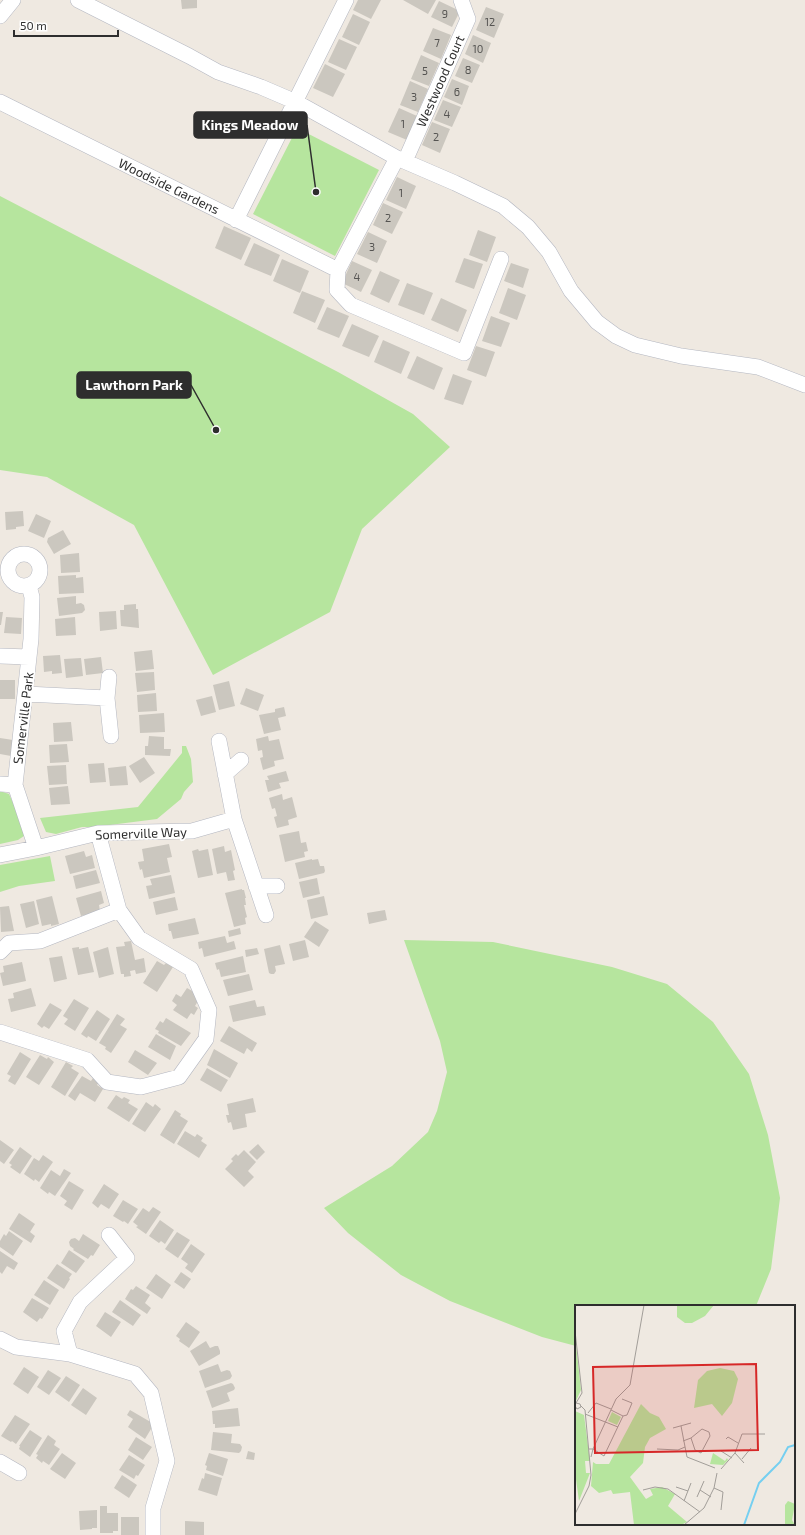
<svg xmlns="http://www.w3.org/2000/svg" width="805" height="1535" font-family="'Exo 2',sans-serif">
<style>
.green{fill:#b6e59e}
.building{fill:#cbc7bf}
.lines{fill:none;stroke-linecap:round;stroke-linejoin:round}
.street-casing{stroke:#b4b7c1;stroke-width:16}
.street{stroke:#fff;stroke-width:15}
.labels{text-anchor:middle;stroke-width:3.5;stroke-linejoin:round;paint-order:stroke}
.number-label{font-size:11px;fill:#555452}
.street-label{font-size:13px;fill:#2e2e2e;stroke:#fff}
.inset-river{fill:none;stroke:#75cff0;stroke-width:2}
.inset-road{fill:none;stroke:#a29e99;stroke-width:1}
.view{fill:#d62828;fill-opacity:0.15;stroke:#d62828;stroke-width:2}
.inset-edge{fill:none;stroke:#2e2e2e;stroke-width:2}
.leader{fill:none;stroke:#2e2e2e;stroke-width:1.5}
.callout-dot{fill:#2e2e2e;stroke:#fff;stroke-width:1.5}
.callout{fill:#2e2e2e;stroke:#2e2e2e;stroke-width:1.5}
.callout-label{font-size:14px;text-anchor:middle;font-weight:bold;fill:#fff}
</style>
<rect width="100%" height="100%" fill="#efe9e1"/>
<path class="green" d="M 297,128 L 379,170 L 335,256 L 253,214 Z
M 0,196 L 338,372 L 413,414 L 450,447 L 362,529 L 330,612 L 213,675 L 134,525 L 47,477 L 0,470 Z
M 182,746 L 186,746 L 191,759 L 193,782 L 184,792 L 181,799 L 157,819 L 94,827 L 82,827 L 56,834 L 46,832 L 40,818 L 138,807 L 182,753 Z
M 0,791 L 9,794 L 18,814 L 24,836 L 18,840 L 0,844 Z
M 50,856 L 55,881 L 19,886 L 0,892 L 0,865 Z
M 404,940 L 493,942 L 612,967 L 667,984 L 713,1022 L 749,1074 L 768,1135 L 780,1198 L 771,1269 L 756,1306 L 576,1306 L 576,1346 L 542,1337 L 450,1301 L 401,1275 L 348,1233 L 324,1208 L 392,1166 L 428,1132 L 437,1111 L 447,1072 L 440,1041 Z"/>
<path class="building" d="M 181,0 L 197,0 L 197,8 L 182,9 Z
M 358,0 L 381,0 L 371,19 L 353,10 Z
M 403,0 L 436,0 L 428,14 Z
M 439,1 L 460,11 L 452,27 L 431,17 Z
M 486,7 L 504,14 L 494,38 L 476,30 Z
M 353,14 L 370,22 L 359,45 L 342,37 Z
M 433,28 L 451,35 L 441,59 L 423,51 Z
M 473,35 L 491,43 L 483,63 L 465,54 Z
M 339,39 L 357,47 L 346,70 L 328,62 Z
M 421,55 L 439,63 L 429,86 L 411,79 Z
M 463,58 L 480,65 L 472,83 L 455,76 Z
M 325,64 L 345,74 L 333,97 L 313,88 Z
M 452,79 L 469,86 L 462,105 L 444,97 Z
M 410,81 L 428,89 L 418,112 L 400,105 Z
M 443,100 L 461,107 L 452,127 L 434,120 Z
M 399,108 L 417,116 L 407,140 L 388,132 Z
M 432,122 L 450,129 L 440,153 L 422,145 Z
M 397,177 L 416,186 L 406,209 L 386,200 Z
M 383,203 L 403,212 L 392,234 L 373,225 Z
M 224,226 L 251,238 L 241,260 L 215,248 Z
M 478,230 L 496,237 L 487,262 L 469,255 Z
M 368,232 L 387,241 L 377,263 L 357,254 Z
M 254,243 L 280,255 L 271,276 L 244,265 Z
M 464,258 L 483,264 L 474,289 L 455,282 Z
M 282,259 L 309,271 L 300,293 L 273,281 Z
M 352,261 L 372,270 L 361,292 L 342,283 Z
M 511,263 L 529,269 L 523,288 L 504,281 Z
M 380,271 L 400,280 L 389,303 L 370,294 Z
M 407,283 L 433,293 L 424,315 L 398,305 Z
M 508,288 L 526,295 L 517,320 L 499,313 Z
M 302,291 L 325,300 L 315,323 L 293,313 Z
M 441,298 L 467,310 L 458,332 L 431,320 Z
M 327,307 L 349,316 L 339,338 L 317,329 Z
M 491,316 L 510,323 L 501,347 L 482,341 Z
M 352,324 L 379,336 L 369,357 L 342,346 Z
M 383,340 L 410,352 L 401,374 L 374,362 Z
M 476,346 L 495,352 L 486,377 L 467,370 Z
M 417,356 L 443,368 L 434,390 L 407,378 Z
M 453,374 L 472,381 L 463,405 L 444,399 Z
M 23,511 L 24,526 L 16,527 L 16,529 L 6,530 L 5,512 Z
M 36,514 L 51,521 L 44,538 L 28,531 Z
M 63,530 L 71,544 L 54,554 L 47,542 L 48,538 Z
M 79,553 L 80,572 L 61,573 L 60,555 Z
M 76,575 L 76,578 L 83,577 L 84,593 L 59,594 L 58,576 Z
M 76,596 L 76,604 L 81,603 L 84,605 L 85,610 L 82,613 L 59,616 L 57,598 Z
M 136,604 L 136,609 L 138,609 L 139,628 L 121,626 L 120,610 L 124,610 L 124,605 Z
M 116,611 L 117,629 L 100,631 L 99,612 Z
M 0,612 L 3,612 L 1,625 L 0,625 Z
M 6,617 L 22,618 L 21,634 L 4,633 Z
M 75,617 L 76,635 L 56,636 L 55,619 Z
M 152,650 L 154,669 L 136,671 L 134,652 Z
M 60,655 L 62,673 L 52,674 L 52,671 L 44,672 L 43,656 Z
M 101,657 L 103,673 L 86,675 L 84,659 Z
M 81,658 L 83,676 L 66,678 L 64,659 Z
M 154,672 L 155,690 L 137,692 L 135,673 Z
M 0,680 L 15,680 L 15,699 L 0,699 Z
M 229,681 L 235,706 L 219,710 L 213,685 Z
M 246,688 L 264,695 L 258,711 L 240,704 Z
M 156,693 L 157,711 L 138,712 L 137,695 Z
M 212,696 L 216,712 L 201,716 L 196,700 Z
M 284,707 L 286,716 L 278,718 L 281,730 L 264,734 L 259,715 L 275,712 L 275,709 Z
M 164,713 L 165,732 L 140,733 L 139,715 Z
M 71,722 L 73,741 L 54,742 L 53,723 Z
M 149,736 L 164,737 L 164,749 L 171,749 L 170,756 L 145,755 L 145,746 L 148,746 Z
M 268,736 L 269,741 L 279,739 L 284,759 L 274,761 L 275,766 L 263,770 L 260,758 L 263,757 L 262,750 L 258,751 L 256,739 Z
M 0,738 L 13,740 L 11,756 L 0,754 Z
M 67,744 L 69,762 L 50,763 L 49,745 Z
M 144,757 L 155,773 L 140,783 L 129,766 Z
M 104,763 L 106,782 L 90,783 L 88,764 Z
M 66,765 L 67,784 L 49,785 L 47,766 Z
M 126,766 L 128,785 L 110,786 L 108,768 Z
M 286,771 L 289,781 L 279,783 L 281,788 L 268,792 L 265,780 L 269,780 L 267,776 Z
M 68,786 L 70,804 L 51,805 L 49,788 Z
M 282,794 L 283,800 L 292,797 L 297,817 L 288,820 L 289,825 L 277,828 L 274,817 L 277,816 L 275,808 L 272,809 L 269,798 Z
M 299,831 L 301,843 L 306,842 L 308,851 L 304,852 L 305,857 L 285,862 L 279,835 Z
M 169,844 L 172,857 L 167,858 L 170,872 L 144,878 L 142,869 L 140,870 L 138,862 L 144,861 L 142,849 Z
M 224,846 L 225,852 L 231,850 L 235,870 L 233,871 L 235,880 L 228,881 L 226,872 L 217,874 L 212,849 Z
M 198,849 L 199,851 L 208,849 L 213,875 L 198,878 L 192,851 Z
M 84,851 L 86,857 L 92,855 L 95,868 L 70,874 L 65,856 Z
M 312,859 L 312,860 L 318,859 L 320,866 L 324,866 L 325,871 L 324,873 L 299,879 L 295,863 Z
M 96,870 L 100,883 L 76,889 L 73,876 Z
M 171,875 L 175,893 L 149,899 L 146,886 L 152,885 L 150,879 Z
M 317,878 L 320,894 L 303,898 L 299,882 Z
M 242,889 L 242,890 L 244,890 L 246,898 L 245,898 L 246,905 L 244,905 L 247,917 L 245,918 L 246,924 L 234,927 L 225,893 Z
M 101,891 L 104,903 L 99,905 L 100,911 L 81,916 L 76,898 Z
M 52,896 L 59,924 L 51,926 L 51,924 L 42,926 L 36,900 Z
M 324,896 L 328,915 L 311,919 L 307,900 Z
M 175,897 L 178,910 L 156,915 L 153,902 Z
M 34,901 L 39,924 L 26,928 L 20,904 Z
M 9,906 L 14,931 L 1,932 L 0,907 Z
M 385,910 L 387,920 L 369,924 L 367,913 Z
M 195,918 L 199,934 L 173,939 L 171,931 L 169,931 L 168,924 Z
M 315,921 L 329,930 L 319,947 L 304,937 Z
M 240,928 L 241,934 L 229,937 L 228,931 Z
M 225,936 L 227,943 L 234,941 L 236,949 L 204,957 L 202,948 L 199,949 L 198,942 Z
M 305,940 L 309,957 L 293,961 L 289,944 Z
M 131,941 L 135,960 L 144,958 L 146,972 L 136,974 L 135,970 L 130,971 L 131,976 L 124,977 L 124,974 L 121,974 L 116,947 L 125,946 L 124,942 Z
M 280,945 L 285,964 L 275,966 L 276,971 L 274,974 L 271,974 L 269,973 L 264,949 Z
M 79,947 L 79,949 L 88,947 L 94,972 L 78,975 L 72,948 Z
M 108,947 L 114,974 L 99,978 L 93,952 Z
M 257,948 L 259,954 L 246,957 L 245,950 Z
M 62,956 L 67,979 L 54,982 L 49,958 Z
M 243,956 L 246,972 L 221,977 L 219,969 L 217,970 L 215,963 Z
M 157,961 L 164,965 L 166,963 L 173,967 L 157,992 L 143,983 Z
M 22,962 L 26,981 L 3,986 L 0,973 L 4,972 L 3,966 Z
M 249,974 L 253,990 L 228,996 L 223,980 Z
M 31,988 L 36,1006 L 11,1012 L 8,999 L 14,998 L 13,993 Z
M 187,988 L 201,996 L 195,1006 L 198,1008 L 194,1015 L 191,1013 L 187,1019 L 173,1010 L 177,1005 L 172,1001 L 176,994 L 181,997 Z
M 74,999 L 89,1008 L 75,1031 L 64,1024 L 68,1019 L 63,1016 Z
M 255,1000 L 257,1007 L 264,1006 L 266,1015 L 233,1022 L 229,1006 Z
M 50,1003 L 62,1010 L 49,1029 L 44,1026 L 42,1028 L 37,1024 Z
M 97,1010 L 110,1019 L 96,1041 L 88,1036 L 87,1038 L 81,1034 Z
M 117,1014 L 125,1019 L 120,1025 L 127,1029 L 111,1053 L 105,1049 L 106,1047 L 99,1043 Z
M 166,1018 L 191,1033 L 181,1046 L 158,1033 L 159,1031 L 155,1029 L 160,1021 L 163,1023 Z
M 229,1026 L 257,1043 L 252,1052 L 247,1048 L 244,1054 L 220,1041 Z
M 156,1034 L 176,1046 L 170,1060 L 148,1047 Z
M 214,1049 L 238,1063 L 230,1078 L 207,1065 Z
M 135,1050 L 157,1063 L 148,1075 L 128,1062 Z
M 20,1052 L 31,1059 L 15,1085 L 8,1081 L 11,1076 L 7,1074 Z
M 40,1055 L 47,1059 L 48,1057 L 54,1062 L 39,1085 L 26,1077 Z
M 66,1062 L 73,1066 L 71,1068 L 79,1073 L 65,1096 L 51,1087 Z
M 207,1068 L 228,1080 L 221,1092 L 200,1080 Z
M 82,1076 L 91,1081 L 93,1078 L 99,1082 L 97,1085 L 103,1089 L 95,1102 L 80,1093 L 75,1101 L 68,1096 Z
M 116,1095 L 122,1099 L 124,1097 L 130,1100 L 128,1103 L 138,1109 L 129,1122 L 107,1108 Z
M 253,1098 L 256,1112 L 245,1114 L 247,1127 L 233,1130 L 231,1122 L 228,1123 L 226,1115 L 229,1115 L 227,1104 Z
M 146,1102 L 153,1107 L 155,1104 L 161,1109 L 145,1132 L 132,1124 Z
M 175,1110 L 181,1114 L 180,1116 L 188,1121 L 174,1144 L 160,1135 Z
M 185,1131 L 195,1137 L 197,1134 L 203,1138 L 201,1141 L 207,1145 L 199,1158 L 177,1144 Z
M 0,1140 L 14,1150 L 4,1164 L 0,1161 Z
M 258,1144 L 265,1152 L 257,1160 L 249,1152 Z
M 20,1147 L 32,1156 L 20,1174 L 10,1167 L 12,1165 L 9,1163 Z
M 244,1150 L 256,1162 L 248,1171 L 254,1177 L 244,1187 L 225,1169 L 233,1161 L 231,1159 L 236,1154 L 238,1156 Z
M 43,1155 L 53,1162 L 39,1182 L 35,1179 L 34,1181 L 24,1174 L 34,1158 L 39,1161 Z
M 64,1169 L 71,1173 L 55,1196 L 49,1192 L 48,1194 L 40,1188 L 51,1170 L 60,1176 Z
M 69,1181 L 84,1190 L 72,1210 L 64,1205 L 67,1201 L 60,1196 Z
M 104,1184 L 119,1194 L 109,1209 L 101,1204 L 98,1208 L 92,1203 Z
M 123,1200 L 138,1209 L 128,1224 L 124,1221 L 123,1222 L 113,1216 Z
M 153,1207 L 161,1212 L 146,1234 L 136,1227 L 138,1226 L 133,1222 L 143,1208 L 149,1212 Z
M 19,1213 L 35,1224 L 30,1232 L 35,1236 L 31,1243 L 9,1229 Z
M 160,1220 L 174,1230 L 165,1244 L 161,1241 L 159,1243 L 149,1236 Z
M 9,1231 L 23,1241 L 13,1256 L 0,1247 L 0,1241 L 4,1234 L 6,1236 Z
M 177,1232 L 190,1240 L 178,1258 L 165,1249 Z
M 83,1234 L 100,1245 L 93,1256 L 91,1255 L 88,1259 L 73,1250 L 74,1249 L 70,1246 L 69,1242 L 71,1239 L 75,1238 L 79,1241 Z
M 191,1244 L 205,1254 L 192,1273 L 185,1268 L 188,1264 L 181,1259 Z
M 69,1250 L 85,1261 L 76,1273 L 61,1263 Z
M 0,1251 L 18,1263 L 14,1270 L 7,1266 L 2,1274 L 0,1272 Z
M 57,1264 L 72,1274 L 69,1278 L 70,1279 L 64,1289 L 47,1278 Z
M 181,1272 L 191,1279 L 184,1289 L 174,1282 Z
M 156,1274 L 171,1285 L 162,1299 L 146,1288 Z
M 44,1280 L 59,1290 L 50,1305 L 34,1295 Z
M 136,1286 L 150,1295 L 145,1303 L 151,1308 L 147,1314 L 125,1299 L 131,1289 L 133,1290 Z
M 32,1298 L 49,1308 L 42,1319 L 40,1318 L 37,1322 L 23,1312 Z
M 120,1300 L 141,1315 L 133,1326 L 112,1312 Z
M 105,1312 L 121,1322 L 111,1337 L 96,1326 Z
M 186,1322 L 200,1332 L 189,1348 L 179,1341 L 180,1339 L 176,1336 Z
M 206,1341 L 210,1348 L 215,1346 L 218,1346 L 220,1351 L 220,1354 L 199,1366 L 190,1351 Z
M 218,1364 L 221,1372 L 227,1370 L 230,1371 L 232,1376 L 230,1379 L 205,1388 L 199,1371 Z
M 24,1367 L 39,1377 L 28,1394 L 13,1384 Z
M 48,1370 L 61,1378 L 49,1395 L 37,1387 Z
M 66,1376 L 80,1385 L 69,1402 L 55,1392 Z
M 231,1383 L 233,1384 L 235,1388 L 234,1390 L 227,1393 L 230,1401 L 212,1408 L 206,1391 Z
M 83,1388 L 97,1398 L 86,1415 L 71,1405 Z
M 238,1408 L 240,1426 L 215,1428 L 215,1424 L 213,1424 L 212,1411 Z
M 130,1410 L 154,1424 L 145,1439 L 128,1427 L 133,1419 L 127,1415 Z
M 15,1415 L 30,1424 L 16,1444 L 12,1441 L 11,1442 L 1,1436 Z
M 30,1430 L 42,1438 L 30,1457 L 19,1449 L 20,1446 L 19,1446 Z
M 213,1432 L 232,1434 L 231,1443 L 240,1444 L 242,1447 L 241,1451 L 239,1453 L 211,1450 Z
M 48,1435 L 56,1441 L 54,1445 L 60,1449 L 49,1465 L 43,1461 L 42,1463 L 36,1458 L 38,1455 L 36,1454 Z
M 136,1437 L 152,1447 L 143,1460 L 128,1450 Z
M 248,1451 L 255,1453 L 254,1460 L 246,1459 Z
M 62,1453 L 76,1463 L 65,1479 L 50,1469 Z
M 209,1453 L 228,1459 L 223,1476 L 206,1470 L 207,1466 L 205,1465 Z
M 129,1455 L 145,1465 L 138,1476 L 136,1475 L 134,1479 L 119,1470 Z
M 205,1473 L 222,1478 L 217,1496 L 198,1490 L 202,1478 L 204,1479 Z
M 122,1475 L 137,1485 L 129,1498 L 114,1488 Z
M 100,1506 L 107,1506 L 107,1513 L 118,1513 L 118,1531 L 113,1531 L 113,1533 L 100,1533 Z
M 97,1510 L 97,1528 L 92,1528 L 92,1529 L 80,1530 L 79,1511 Z
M 121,1517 L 139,1517 L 139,1535 L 121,1535 Z
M 185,1521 L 204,1522 L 204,1535 L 185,1535 Z"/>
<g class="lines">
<defs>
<path id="street" d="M 78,0 L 189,56 L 218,72 L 261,87 L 296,102 L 397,158 L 455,183 L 503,206 L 528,227 L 549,252 L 571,291 L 597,322 L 616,336 L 635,345 L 681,356 L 758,367 L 805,385
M 0,16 L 13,0
M 0,102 L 338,270
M 397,158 L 338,270 L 337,290 L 351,305 L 464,353 L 501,259
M 405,161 L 468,19 L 461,0
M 236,220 L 346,0
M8 570a16 16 0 1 1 32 0a16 16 0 1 1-32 0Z
M 29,586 L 32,597 L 31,639 L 15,785 L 36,848
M 0,656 L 29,657
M 109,677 L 107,698 L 111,736
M 26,694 L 107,698
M 219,741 L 234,819 L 266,915
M 225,774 L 241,760
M 0,784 L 15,785
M 0,855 L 36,848 L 98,833 L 192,831 L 234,819
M 256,886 L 277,886
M 0,952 L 9,943 L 40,941 L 119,910
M 0,1032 L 87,1060 L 107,1082 L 141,1087 L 179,1077 L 206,1039 L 209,1010 L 191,969 L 139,938 L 119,910 L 98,833
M 0,1339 L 16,1347 L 70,1354 L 135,1374 L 151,1393 L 167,1461 L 153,1508 L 153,1535
M 70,1354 L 64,1331 L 80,1302 L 127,1258 L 109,1235
M 0,1462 L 19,1473"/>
</defs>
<use href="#street" class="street-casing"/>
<use href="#street" class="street"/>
</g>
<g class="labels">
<g class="number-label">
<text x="445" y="18">9</text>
<text x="490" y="26">12</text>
<text x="437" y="47">7</text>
<text x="478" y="53">10</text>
<text x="468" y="74">8</text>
<text x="425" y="75">5</text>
<text x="457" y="96">6</text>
<text x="414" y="101">3</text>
<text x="447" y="118">4</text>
<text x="403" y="128">1</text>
<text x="436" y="141">2</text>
<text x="401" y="197">1</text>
<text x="388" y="222">2</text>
<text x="372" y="251">3</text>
<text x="357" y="281">4</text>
</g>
<g class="street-label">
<text transform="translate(440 81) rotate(-66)" y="5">Westwood Court</text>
<text transform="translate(169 186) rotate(26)" y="5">Woodside Gardens</text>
<text transform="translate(23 718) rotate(-83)" y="5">Somerville Park</text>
<text transform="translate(141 833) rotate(-2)" y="5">Somerville Way</text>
</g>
</g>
<g transform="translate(575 1305)">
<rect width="220" height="220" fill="#efe9e1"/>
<path d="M 102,0 L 139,0 L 130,11 L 117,18 L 110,18 L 102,12 ZM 0,31 L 6,85 L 0,98 ZM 145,63 L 159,66 L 163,74 L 157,98 L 147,111 L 137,99 L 119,103 L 123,75 L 132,66 ZM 66,99 L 75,108 L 84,112 L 91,124 L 75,133 L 70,142 L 68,158 L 55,172 L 71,194 L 78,190 L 75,184 L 87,182 L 100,189 L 93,201 L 112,217 L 108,219 L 59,220 L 55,187 L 38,189 L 36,185 L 24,188 L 16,181 L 18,157 L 21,159 L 34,159 ZM 0,106 L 9,110 L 15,156 L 10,156 L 11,168 L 15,168 L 4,196 L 0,167 ZM 37,107 L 46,112 L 42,120 L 33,116 ZM 138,148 L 150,156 L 152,153 L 153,155 L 148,160 L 135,159 ZM 213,196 L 220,199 L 217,215 L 220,220 L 210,220 L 210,200 Z" fill="#b6e59e"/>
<path class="inset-river" d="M 169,220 L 184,178 L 205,157 L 213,142 L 220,140"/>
<path class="inset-road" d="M 0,26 L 7,88 L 1,98M 0,101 L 2,104 L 6,102 L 5,99 L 1,98M 36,105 L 48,111 L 52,110 L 57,98 L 47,94M 13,108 L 21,98 L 36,104M 10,109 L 43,122M 106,121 L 112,152 L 140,163M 98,123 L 116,118M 151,134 L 153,132 L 163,138M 108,136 L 116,133 L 127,124 L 134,127 L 135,131 L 126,148 L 120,145 L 116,133M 14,144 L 18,144 L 41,94 L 55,80 L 69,0M 82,144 L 103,145 L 110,142M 146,146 L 157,153M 160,148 L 169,158M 16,152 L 18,144 L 29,151 L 48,111M 167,154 L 176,143M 146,164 L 160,148 L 167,129 L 190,129M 101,182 L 113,186M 139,183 L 148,187 L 146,205M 68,185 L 80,182 L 93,184 L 125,207M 125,185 L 136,192M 122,192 L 129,176M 109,196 L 116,178M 0,209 L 14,181 L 16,170 L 10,105 L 6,101M 109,220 L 129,203 L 139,183 L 142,168"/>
<path class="view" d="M 181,59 L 183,145 L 20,148 L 18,62 Z"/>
<rect width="220" height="220" class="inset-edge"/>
</g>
<path class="leader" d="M316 192L307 125M216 430L191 385"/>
<g class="callout-dot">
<circle cx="316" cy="192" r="4"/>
<circle cx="216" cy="430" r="4"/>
</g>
<g class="callout">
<rect x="194" y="112" width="113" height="26" rx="4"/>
<rect x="77" y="372" width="114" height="26" rx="4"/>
</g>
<g class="callout-label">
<text x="250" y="130">Kings Meadow</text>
<text x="134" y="390">Lawthorn Park</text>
</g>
<path d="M14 30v6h104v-6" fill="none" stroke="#2e2e2e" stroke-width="2"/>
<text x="20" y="30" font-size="12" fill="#2e2e2e" stroke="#ffffff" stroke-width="3" paint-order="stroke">50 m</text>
</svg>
